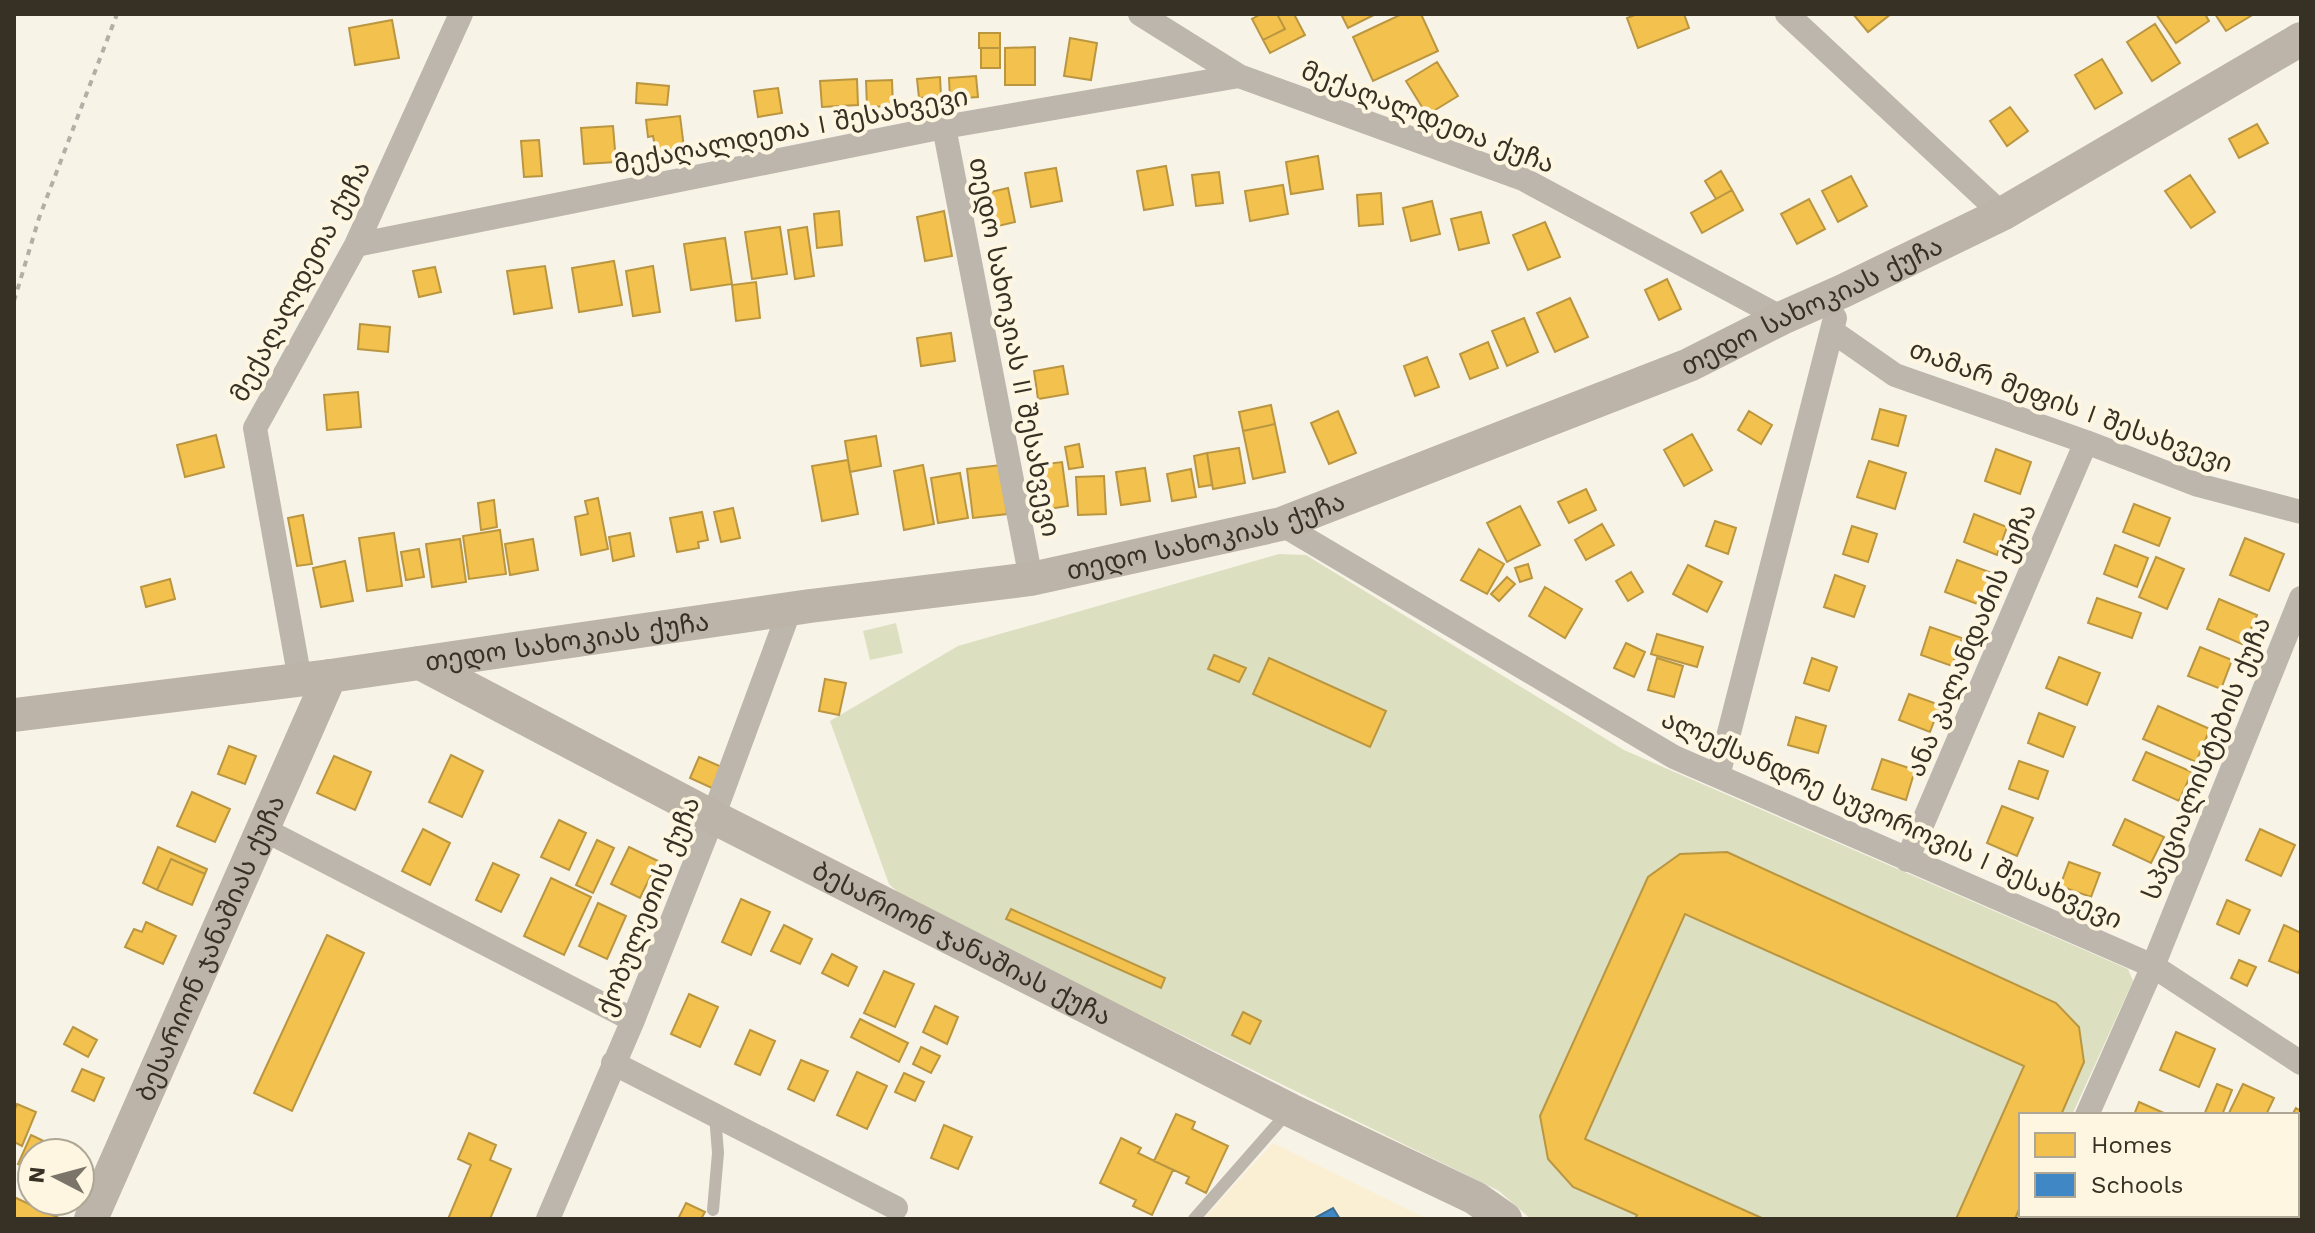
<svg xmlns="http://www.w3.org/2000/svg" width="2315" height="1233" font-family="'Work Sans','Noto Sans Georgian',sans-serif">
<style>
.built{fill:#faefd3}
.green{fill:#dce0c1}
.homes{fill:#f2c14e;stroke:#ba9641;stroke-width:2}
.schools{fill:#3f88c5;stroke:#3c6e95;stroke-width:2}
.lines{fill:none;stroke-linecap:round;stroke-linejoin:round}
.path{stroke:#b4aea6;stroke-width:4;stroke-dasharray:6 6;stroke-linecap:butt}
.lane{stroke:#bcb6ac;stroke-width:12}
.street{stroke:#bcb6ac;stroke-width:24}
.secondary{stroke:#bcb3a9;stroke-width:34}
.labels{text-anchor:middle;stroke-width:8;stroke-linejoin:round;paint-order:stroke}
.street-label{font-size:26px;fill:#363124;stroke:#fef6e1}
</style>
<rect width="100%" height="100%" fill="#f8f3e7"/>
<path class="built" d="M 1273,1143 L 1427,1219 L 1203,1219 Z"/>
<path class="green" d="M 1279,554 L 1306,555 L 1624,750 L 2128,969 L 2133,981 L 2072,1115 L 2021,1115 L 2021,1215 L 2026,1215 L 2024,1219 L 1531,1219 L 1499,1191 L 905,899 L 889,884 L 830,721 L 958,646 Z
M 896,623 L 903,653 L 870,660 L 863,631 Z"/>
<path class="homes" d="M 1261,14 L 1277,14 L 1285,29 L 1263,40 L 1252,19 Z
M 1277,14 L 1294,14 L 1305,35 L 1270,53 L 1263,40 L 1285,29 Z
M 1347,14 L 1373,14 L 1374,15 L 1348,28 L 1342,16 Z
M 1402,14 L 1421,14 L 1438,51 L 1373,81 L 1353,37 Z
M 1637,14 L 1684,14 L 1689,28 L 1638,48 L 1627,18 Z
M 1853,14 L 1891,14 L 1868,32 Z
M 2156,14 L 2205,14 L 2209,21 L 2176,43 Z
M 2215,14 L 2254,14 L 2226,31 Z
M 392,20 L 399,58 L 355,65 L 349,28 Z
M 2155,24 L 2180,63 L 2152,81 L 2127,42 Z
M 979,33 L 1000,33 L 1000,48 L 979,48 Z
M 1070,38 L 1097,43 L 1091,80 L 1064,76 Z
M 1035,47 L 1035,85 L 1005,85 L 1005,48 Z
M 981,48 L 1000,48 L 1000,68 L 981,68 Z
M 2102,59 L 2122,93 L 2095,109 L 2075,75 Z
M 1437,62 L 1458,96 L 1427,115 L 1406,81 Z
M 976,76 L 978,97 L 950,99 L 949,78 Z
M 940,77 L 941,96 L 919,98 L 917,79 Z
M 857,79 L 858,105 L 822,107 L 820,81 Z
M 892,80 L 893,106 L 867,107 L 866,81 Z
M 637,83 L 669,86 L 667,105 L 636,103 Z
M 778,88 L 782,113 L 758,117 L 754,91 Z
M 2010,107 L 2028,131 L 2007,146 L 1990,121 Z
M 680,116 L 684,148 L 656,152 L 653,136 L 648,137 L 646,120 Z
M 2257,124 L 2268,143 L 2239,158 L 2229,139 Z
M 613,126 L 616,162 L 584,164 L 581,128 Z
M 539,140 L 542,176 L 524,177 L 521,141 Z
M 1318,156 L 1323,189 L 1291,194 L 1286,162 Z
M 1166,166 L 1173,205 L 1144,210 L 1137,171 Z
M 1056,168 L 1062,201 L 1031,207 L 1025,173 Z
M 1721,171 L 1732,190 L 1716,199 L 1705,181 Z
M 1219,172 L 1223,203 L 1196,206 L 1192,175 Z
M 2190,175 L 2215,212 L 2191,228 L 2165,191 Z
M 1851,176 L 1867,206 L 1838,222 L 1822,191 Z
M 1283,185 L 1288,214 L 1250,221 L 1245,191 Z
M 1008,188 L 1015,222 L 985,229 L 978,195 Z
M 1732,190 L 1743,210 L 1702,233 L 1691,213 Z
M 1381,193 L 1383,224 L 1359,226 L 1357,195 Z
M 1809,199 L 1825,229 L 1797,244 L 1781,214 Z
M 1432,201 L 1440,234 L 1411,241 L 1403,208 Z
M 839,211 L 842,245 L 817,248 L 814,214 Z
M 944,211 L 952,256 L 925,261 L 917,217 Z
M 1481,212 L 1489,243 L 1459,250 L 1451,219 Z
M 1545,222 L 1560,257 L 1528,270 L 1513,235 Z
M 780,227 L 787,274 L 752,279 L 745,232 Z
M 807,227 L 814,276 L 795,279 L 788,230 Z
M 725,238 L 732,284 L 691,290 L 684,244 Z
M 614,261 L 622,305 L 579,312 L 572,268 Z
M 545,266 L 552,308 L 514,314 L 507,271 Z
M 653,266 L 660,312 L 633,316 L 626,271 Z
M 435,267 L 441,292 L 419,297 L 413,271 Z
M 1667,279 L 1681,309 L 1659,320 L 1645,290 Z
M 756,282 L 760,318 L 736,321 L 732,285 Z
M 1570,298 L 1588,337 L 1555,352 L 1537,313 Z
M 1524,318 L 1538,352 L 1507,366 L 1492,331 Z
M 360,324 L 390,327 L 388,352 L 358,349 Z
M 951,333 L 955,361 L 921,366 L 917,338 Z
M 1488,342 L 1498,368 L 1470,379 L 1460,354 Z
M 1427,357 L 1439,387 L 1415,396 L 1404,366 Z
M 1063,366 L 1068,394 L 1038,399 L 1034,371 Z
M 358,392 L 361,427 L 327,430 L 324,395 Z
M 1271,405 L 1275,424 L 1243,431 L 1239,412 Z
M 1880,409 L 1906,416 L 1898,446 L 1872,439 Z
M 1338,411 L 1356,453 L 1329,464 L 1311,423 Z
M 1749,411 L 1772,425 L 1761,444 L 1738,430 Z
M 1275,424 L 1285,472 L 1253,479 L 1243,431 Z
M 1692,434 L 1712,470 L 1684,486 L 1664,450 Z
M 216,435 L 224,467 L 185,477 L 177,445 Z
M 876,436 L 881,466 L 850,472 L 845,441 Z
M 1079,444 L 1083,467 L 1069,469 L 1065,447 Z
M 1239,448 L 1245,483 L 1213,489 L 1207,453 Z
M 1996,449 L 2031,462 L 2020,494 L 1985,481 Z
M 1207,453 L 1212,485 L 1199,487 L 1194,456 Z
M 848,460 L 858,514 L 822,521 L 812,466 Z
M 1869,461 L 1906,473 L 1895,509 L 1857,497 Z
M 1062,462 L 1068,506 L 1036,511 L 1030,466 Z
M 923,465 L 934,524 L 904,530 L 894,471 Z
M 1001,465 L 1007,514 L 973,518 L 967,469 Z
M 1145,468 L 1150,501 L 1121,505 L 1116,472 Z
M 1191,469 L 1196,497 L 1172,501 L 1167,474 Z
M 960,473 L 968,518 L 938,523 L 931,478 Z
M 1104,476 L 1106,514 L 1078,515 L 1076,477 Z
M 1586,489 L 1596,510 L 1569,523 L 1558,502 Z
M 598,498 L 608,549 L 581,555 L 575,517 L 588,514 L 585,501 Z
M 494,500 L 497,527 L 481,530 L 478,503 Z
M 2134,504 L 2170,518 L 2159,546 L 2123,532 Z
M 1520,506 L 1540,545 L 1507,562 L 1487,523 Z
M 733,508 L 740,538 L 721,542 L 714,512 Z
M 702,512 L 708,540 L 698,542 L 699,548 L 677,552 L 670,518 Z
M 1974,514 L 2007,527 L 1997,555 L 1964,542 Z
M 303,515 L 312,564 L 297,566 L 288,518 Z
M 1715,521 L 1736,528 L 1728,554 L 1706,546 Z
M 1602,524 L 1614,545 L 1586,560 L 1575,540 Z
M 1852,526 L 1877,534 L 1868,562 L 1843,554 Z
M 500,530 L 506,574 L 469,579 L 463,536 Z
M 394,533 L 402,586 L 367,591 L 359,538 Z
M 630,533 L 634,556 L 613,561 L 609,537 Z
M 2245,538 L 2284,554 L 2269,591 L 2230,575 Z
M 460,539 L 466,582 L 432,587 L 426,544 Z
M 533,539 L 538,570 L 510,575 L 505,544 Z
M 2115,545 L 2148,558 L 2137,587 L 2104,574 Z
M 419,549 L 424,577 L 406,580 L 401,552 Z
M 1479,549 L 1504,564 L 1487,594 L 1461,580 Z
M 2156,557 L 2184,569 L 2167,609 L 2139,597 Z
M 1957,560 L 1992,573 L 1980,605 L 1945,592 Z
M 345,561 L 353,601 L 321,607 L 313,568 Z
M 1528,564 L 1532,578 L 1520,582 L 1515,568 Z
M 1688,565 L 1722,582 L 1707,612 L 1673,594 Z
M 1631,572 L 1643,592 L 1628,601 L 1616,581 Z
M 1835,575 L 1865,586 L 1854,617 L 1824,607 Z
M 1507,577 L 1515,584 L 1499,601 L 1491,594 Z
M 170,579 L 175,599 L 146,607 L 141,587 Z
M 1545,587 L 1582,609 L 1565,638 L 1529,616 Z
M 2097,598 L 2141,613 L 2132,638 L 2088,623 Z
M 2219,599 L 2257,615 L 2244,645 L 2207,629 Z
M 1930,627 L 1962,638 L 1952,666 L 1921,655 Z
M 1657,634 L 1703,647 L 1697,667 L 1651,654 Z
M 1626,643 L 1645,652 L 1634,677 L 1614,668 Z
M 2200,647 L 2232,660 L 2221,689 L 2188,676 Z
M 1214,655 L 1246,668 L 1239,682 L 1208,669 Z
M 2059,657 L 2100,673 L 2087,705 L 2046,688 Z
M 1269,658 L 1386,711 L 1370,747 L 1253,694 Z
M 1657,658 L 1683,666 L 1674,697 L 1648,690 Z
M 1812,658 L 1837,667 L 1829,691 L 1804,683 Z
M 825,679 L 846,683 L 839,715 L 819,711 Z
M 1909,694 L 1940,705 L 1930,732 L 1899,720 Z
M 2158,706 L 2210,729 L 2196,762 L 2143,739 Z
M 2039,713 L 2075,727 L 2063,757 L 2028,743 Z
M 1796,717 L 1826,726 L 1818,753 L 1788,745 Z
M 229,746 L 256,756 L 245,784 L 218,774 Z
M 2146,752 L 2192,772 L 2179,801 L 2133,780 Z
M 451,755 L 483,771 L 462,817 L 429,802 Z
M 334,756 L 371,772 L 355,810 L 317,793 Z
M 699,757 L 724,768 L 714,789 L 690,778 Z
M 1882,759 L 1915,770 L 1906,800 L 1872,789 Z
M 2019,761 L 2048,771 L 2038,799 L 2009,789 Z
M 192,792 L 230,809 L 215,842 L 177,826 Z
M 2002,806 L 2033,818 L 2017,856 L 1987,843 Z
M 2125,819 L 2164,837 L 2151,863 L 2113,845 Z
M 559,820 L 586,833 L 569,870 L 541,857 Z
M 423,829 L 450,843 L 430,885 L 402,871 Z
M 2260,829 L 2295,845 L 2281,876 L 2246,860 Z
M 597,840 L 614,848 L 593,893 L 576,885 Z
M 158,847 L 207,869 L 205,874 L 171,859 L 157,890 L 143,883 Z
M 629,847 L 658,861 L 640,898 L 611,884 Z
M 1727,852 L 2056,1003 L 2079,1027 L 2084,1062 L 2061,1115 L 2021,1115 L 2021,1205 L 2015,1219 L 1956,1219 L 2024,1066 L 1685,914 L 1585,1139 L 1764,1219 L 1635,1219 L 1637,1215 L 1573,1187 L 1548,1159 L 1540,1116 L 1648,877 L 1680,854 Z
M 171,859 L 205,874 L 192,905 L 157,890 Z
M 2069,862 L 2100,873 L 2091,897 L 2060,886 Z
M 493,863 L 519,875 L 501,912 L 476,900 Z
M 551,878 L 591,897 L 564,955 L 524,936 Z
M 741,899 L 770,912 L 751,955 L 722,942 Z
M 2227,900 L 2250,910 L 2239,934 L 2217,924 Z
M 598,903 L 626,916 L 607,959 L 579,946 Z
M 1011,909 L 1165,978 L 1161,988 L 1006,919 Z
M 644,912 L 660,920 L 657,928 L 640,920 Z
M 146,922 L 176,936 L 163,964 L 125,947 L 134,929 L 142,932 Z
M 784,925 L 812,939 L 800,964 L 771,951 Z
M 2284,925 L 2301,933 L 2301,967 L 2298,973 L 2269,961 Z
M 327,935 L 364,953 L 292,1111 L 254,1093 Z
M 832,954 L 857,967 L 848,986 L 822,973 Z
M 2239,960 L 2256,967 L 2247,986 L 2231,978 Z
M 884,971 L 914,984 L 895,1027 L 864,1013 Z
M 689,994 L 718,1007 L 700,1047 L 671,1034 Z
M 935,1006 L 958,1017 L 947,1044 L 923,1032 Z
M 1243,1012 L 1261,1021 L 1250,1044 L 1232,1035 Z
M 860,1019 L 908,1043 L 899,1062 L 851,1037 Z
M 73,1027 L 97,1040 L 88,1057 L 64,1044 Z
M 750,1030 L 775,1041 L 760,1075 L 735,1064 Z
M 2176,1032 L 2215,1049 L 2199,1087 L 2160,1070 Z
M 921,1047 L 940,1056 L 931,1073 L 913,1064 Z
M 801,1060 L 828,1071 L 814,1101 L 788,1089 Z
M 82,1069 L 104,1078 L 94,1101 L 72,1091 Z
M 857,1072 L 887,1086 L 867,1129 L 837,1115 Z
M 904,1073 L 924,1082 L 915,1101 L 895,1092 Z
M 2217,1084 L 2232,1090 L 2222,1115 L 2204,1115 Z
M 2243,1084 L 2274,1098 L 2266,1115 L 2228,1115 Z
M 2139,1102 L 2164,1113 L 2163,1115 L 2134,1115 Z
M 17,1104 L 36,1112 L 22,1146 L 14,1142 L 14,1111 Z
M 2296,1108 L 2301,1111 L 2301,1150 L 2297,1147 L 2297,1115 L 2292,1115 Z
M 1176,1114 L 1195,1122 L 1192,1129 L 1228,1146 L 1206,1193 L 1186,1183 L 1189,1177 L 1154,1161 Z
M 944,1125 L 972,1137 L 958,1169 L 931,1158 Z
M 469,1133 L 496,1145 L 490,1160 L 511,1169 L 490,1219 L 448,1219 L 471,1165 L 458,1159 Z
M 31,1135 L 50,1144 L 46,1153 L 32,1153 L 32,1170 L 18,1164 Z
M 1121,1138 L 1141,1148 L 1138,1153 L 1173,1170 L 1152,1215 L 1133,1206 L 1136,1200 L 1100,1183 Z
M 14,1197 L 61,1219 L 14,1219 Z
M 686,1203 L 705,1212 L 701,1219 L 678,1219 Z
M 2102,1215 L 2128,1215 L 2137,1219 L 2101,1219 Z"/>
<path class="schools" d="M 1333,1208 L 1340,1219 L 1313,1219 Z"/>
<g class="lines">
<path class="path" d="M 14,301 L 39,218 L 117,14"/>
<path class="lane" d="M 713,1210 L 718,1153 L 715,1115
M 1194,1219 L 1288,1112"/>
<path class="street" d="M 1140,14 L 1239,76 L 1523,179 L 1782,318
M 1787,14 L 2002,214
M 944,127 L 1031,579
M 356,245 L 944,127 L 1239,76
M 1832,331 L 1895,375 L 2086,442 L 2198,485 L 2301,512
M 1281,524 L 1674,757 L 2153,966 L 2301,1063
M 300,680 L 255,428 L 356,245 L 461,14
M 1718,776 L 1835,318
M 263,829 L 633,1020
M 1907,860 L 2086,442
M 613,1063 L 896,1208
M 2087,1115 L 2153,966 L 2301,598
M 548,1219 L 633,1020 L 713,817 L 790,609
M 2040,1219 L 2042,1215"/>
<g class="secondary">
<path id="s1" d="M 420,663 L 713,817 L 1290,1110 L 1475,1198 L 1505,1219"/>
<path id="s2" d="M 14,715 L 330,676 L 810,606 L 1031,579 L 1281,524 L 1689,365 L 1782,318 L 1843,291 L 2002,214 L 2301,39"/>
<path id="s3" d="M 91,1219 L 330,676"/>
</g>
</g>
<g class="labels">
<g class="street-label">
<text transform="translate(1428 117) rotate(21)" y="9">მექაღალდეთა ქუჩა</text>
<text transform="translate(791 130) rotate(-11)" y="9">მექაღალდეთა I შესახვევი</text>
<text transform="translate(300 281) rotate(-62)" y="9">მექაღალდეთა ქუჩა</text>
<text dy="9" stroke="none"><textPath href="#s2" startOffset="1856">თედო სახოკიას ქუჩა</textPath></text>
<text transform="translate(1015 347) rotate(79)" y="9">თედო სახოკიას II შესახვევი</text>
<text transform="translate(2071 406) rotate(20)" y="9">თამარ მეფის I შესახვევი</text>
<text dy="9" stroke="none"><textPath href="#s2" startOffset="1206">თედო სახოკიას ქუჩა</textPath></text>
<text transform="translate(1971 640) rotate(-67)" y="9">ანა კალანდაძის ქუჩა</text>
<text dy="9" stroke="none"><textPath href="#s2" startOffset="558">თედო სახოკიას ქუჩა</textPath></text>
<text transform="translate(2206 758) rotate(-68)" y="9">სპეციალისტების ქუჩა</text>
<text transform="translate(1892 819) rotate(24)" y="9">ალექსანდრე სუვოროვის I შესახვევი</text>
<text transform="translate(648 906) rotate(-68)" y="9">ქობულეთის ქუჩა</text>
<text dy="9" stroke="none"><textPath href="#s1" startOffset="610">ბესარიონ ჯანაშიას ქუჩა</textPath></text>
<text dy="9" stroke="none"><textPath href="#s3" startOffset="296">ბესარიონ ჯანაშიას ქუჩა</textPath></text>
</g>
</g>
<rect width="2315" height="1233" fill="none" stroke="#363124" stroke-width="32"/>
<rect x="2019" y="1113" width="280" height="104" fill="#fef6e1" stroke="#aea795" stroke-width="2"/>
<rect x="2035" y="1133" width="40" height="24" fill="#f2c14e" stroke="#aea795" stroke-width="2"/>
<text x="2091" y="1153" font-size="24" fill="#363124">Homes</text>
<rect x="2035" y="1173" width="40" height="24" fill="#3f88c5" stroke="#aea795" stroke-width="2"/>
<text x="2091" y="1193" font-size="24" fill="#363124">Schools</text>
<g transform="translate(56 1177) rotate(276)"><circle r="38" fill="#fef6e1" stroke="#aea795" stroke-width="2"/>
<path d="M0-6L14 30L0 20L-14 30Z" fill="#7a7568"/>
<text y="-12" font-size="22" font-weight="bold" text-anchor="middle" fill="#363124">N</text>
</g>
</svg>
